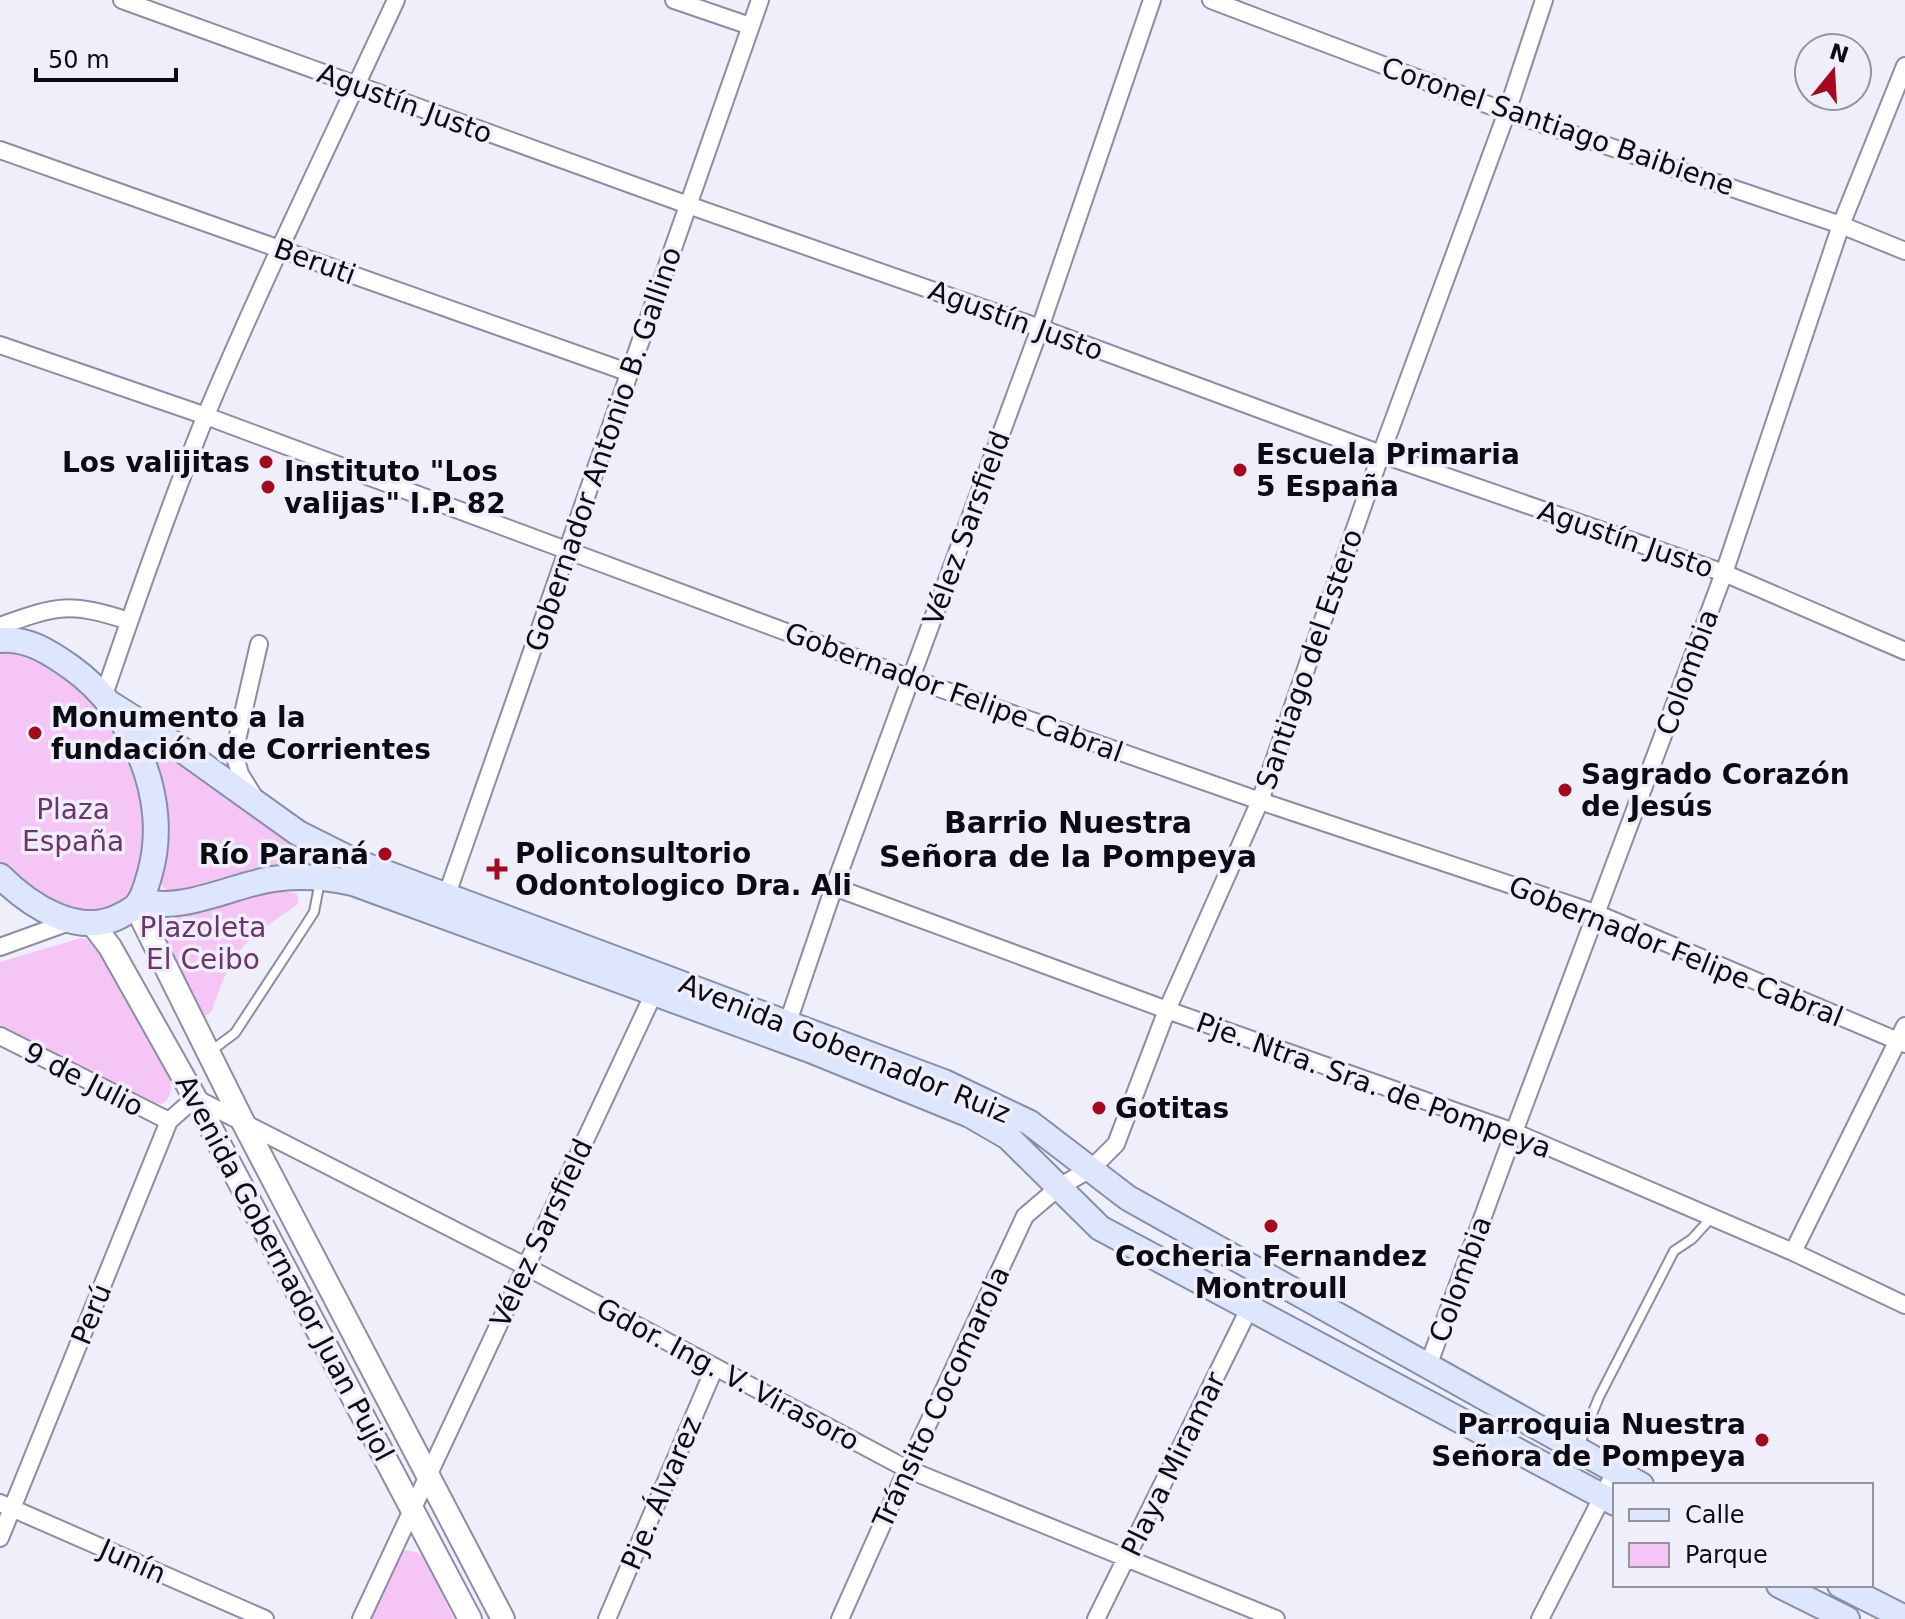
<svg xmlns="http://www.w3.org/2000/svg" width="1905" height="1619" font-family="'DejaVu Sans',sans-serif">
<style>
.green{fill:#f5c6f5}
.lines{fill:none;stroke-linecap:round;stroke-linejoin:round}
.service-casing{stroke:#8d8ba7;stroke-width:12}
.minor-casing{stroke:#8d8ba7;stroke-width:20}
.secondary-casing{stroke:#8d8ba7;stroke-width:26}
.primary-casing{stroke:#868eaa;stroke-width:28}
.service{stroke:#fff;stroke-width:8}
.minor{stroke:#fff;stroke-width:16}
.secondary{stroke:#fff;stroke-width:22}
.primary{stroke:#dde6fc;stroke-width:24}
.poi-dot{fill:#a4091e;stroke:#efeffb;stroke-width:3}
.labels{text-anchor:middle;stroke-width:7;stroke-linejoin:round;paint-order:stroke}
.street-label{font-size:28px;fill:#0c0b15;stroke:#efeffb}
.poi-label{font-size:28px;font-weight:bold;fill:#0c0b15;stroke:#efeffb;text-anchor:start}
.park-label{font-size:28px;fill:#6e3270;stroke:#efeffb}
.neighbourhood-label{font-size:30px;font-weight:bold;fill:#0c0b15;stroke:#efeffb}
</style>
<rect width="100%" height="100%" fill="#efeffb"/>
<path class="green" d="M 0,653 C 94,649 176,800 136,881 C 129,896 117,908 100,911 C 83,915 58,909 42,899 C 27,890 14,876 0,865 Z
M 159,752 L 167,752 L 177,757 L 227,798 L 274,831 L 368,876 L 323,865 L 297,863 L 174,894 C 164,890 161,886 158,875 L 155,765 L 155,758 Z
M 278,890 L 297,894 L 299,899 L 297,905 C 243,942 233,947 212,1011 L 208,1015 L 202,1015 L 163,937 L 162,928 L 167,920 L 181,915 Z
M 81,938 L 91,939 L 108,953 L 168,1072 C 172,1084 173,1095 163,1104 L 145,1102 L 0,1031 L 0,962 Z
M 405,1550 L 416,1552 L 424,1557 L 454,1619 L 366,1619 L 395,1555 Z"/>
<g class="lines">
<defs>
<path id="service" d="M 211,1051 L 235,1033 L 305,926 L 314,912 L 320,881
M 1578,1448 L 1599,1397 L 1674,1251 L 1692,1239 L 1712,1217"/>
<path id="minor" d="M 122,0 L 688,205 L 1040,328 L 1381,454 L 1724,573 L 1905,651
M 674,0 L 750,26
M 1211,0 L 1507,112 L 1841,225 L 1905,251
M 0,150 L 630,373
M 0,345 L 206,416 L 910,678 L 1260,801 L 1598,914 L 1905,1044
M 0,626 C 58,605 70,602 129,621
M 104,695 C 136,601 169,507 206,415 C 265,275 332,138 396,0
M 253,795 L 240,774 L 234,753 L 259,644
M 834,887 L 1167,1010 L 1514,1132 L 1793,1252 L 1905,1305
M 446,897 L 760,0
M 0,947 L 72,921
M 794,1030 L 788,1022 L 834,887 L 1040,328 L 1152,0
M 0,1036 L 169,1121
M 1793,1252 L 1905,1026
M 1428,1366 L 1514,1132 L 1724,573 L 1841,225 L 1905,66
M 0,1503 L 265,1619
M 0,1538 L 169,1121 L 195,1098 L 525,1266 L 907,1469 L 1276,1619
M 361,1619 L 654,993
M 607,1619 L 715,1367
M 840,1619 L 907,1469 L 1025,1216 L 1059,1187 L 1092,1168 L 1116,1144 L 1167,1010 L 1260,801 L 1381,454 L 1507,112 L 1544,0
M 1096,1619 L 1249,1309
M 1540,1619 L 1615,1472"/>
<path id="secondary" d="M 136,907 L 243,1122 L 503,1619
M 91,922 L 110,947 L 195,1098 L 470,1619"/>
<path id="primary" d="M 0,640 C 27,637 51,653 72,668 C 133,712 171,799 150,873 C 147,883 145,893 139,902 C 135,909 127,912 120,916 C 78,938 29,905 0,876
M 111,704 L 168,740 L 298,833 L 354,861 L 944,1082 L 1030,1123 L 1128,1198 L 1641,1485
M 141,899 C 176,916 235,884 273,879 C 301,875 326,877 353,883 L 810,1050 L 970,1115 L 1008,1137 L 1100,1228 L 1615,1503
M 1779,1585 L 1847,1619
M 1840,1585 L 1905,1618"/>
</defs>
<use href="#service" class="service-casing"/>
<use href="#minor" class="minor-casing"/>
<use href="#secondary" class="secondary-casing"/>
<use href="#primary" class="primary-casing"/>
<use href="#service" class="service"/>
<use href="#minor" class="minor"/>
<use href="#secondary" class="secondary"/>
<use href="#primary" class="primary"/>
</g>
<g class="poi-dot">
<circle cx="266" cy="462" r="8"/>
<circle cx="1240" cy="470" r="8"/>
<circle cx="268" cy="487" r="8"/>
<circle cx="35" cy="733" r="8"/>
<circle cx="1565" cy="790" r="8"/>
<circle cx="385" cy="854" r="8"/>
<path d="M493 857h8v8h8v8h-8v8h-8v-8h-8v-8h8z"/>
<circle cx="1099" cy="1108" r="8"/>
<circle cx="1271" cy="1226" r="8"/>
<circle cx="1762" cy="1440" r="8"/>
</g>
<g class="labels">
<g class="street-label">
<text transform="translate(405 103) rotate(20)" y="10">Agustín Justo</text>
<text transform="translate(1558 126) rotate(19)" y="10">Coronel Santiago Baibiene</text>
<text transform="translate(315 261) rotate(20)" y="10">Beruti</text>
<text transform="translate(1016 320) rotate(20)" y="10">Agustín Justo</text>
<text transform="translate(603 449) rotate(-71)" y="10">Gobernador Antonio B. Gallino</text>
<text transform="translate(966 528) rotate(-70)" y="10">Vélez Sarsfield</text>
<text transform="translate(1626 539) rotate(19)" y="10">Agustín Justo</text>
<text transform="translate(1309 659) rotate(-71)" y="10">Santiago del Estero</text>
<text transform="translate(1687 672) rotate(-70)" y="10">Colombia</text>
<text transform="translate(954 692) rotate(20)" y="10">Gobernador Felipe Cabral</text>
<text transform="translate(1676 951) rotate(22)" y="10">Gobernador Felipe Cabral</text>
<text transform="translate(845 1048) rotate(22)" y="10">Avenida Gobernador Ruiz</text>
<text transform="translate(84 1079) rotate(27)" y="10">9 de Julio</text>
<text transform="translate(1374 1085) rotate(20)" y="10">Pje. Ntra. Sra. de Pompeya</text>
<text transform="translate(541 1233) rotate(-65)" y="10">Vélez Sarsfield</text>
<text transform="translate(285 1268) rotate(62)" y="10">Avenida Gobernador Juan Pujol</text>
<text transform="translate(1460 1279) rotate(-70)" y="10">Colombia</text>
<text transform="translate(91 1314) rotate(-68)" y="10">Perú</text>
<text transform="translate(728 1374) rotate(28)" y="10">Gdor. Ing. V. Virasoro</text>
<text transform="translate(941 1397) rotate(-65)" y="10">Tránsito Cocomarola</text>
<text transform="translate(1173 1464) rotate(-64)" y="10">Playa Miramar</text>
<text transform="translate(661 1493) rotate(-67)" y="10">Pje. Álvarez</text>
<text transform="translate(133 1561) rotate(24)" y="10">Junín</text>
</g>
<g class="poi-label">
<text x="1256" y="464">Escuela Primaria<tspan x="1256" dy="32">5 España</tspan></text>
<text x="250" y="472" text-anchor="end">Los valijitas</text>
<text x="284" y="481">Instituto "Los<tspan x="284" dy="32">valijas" I.P. 82</tspan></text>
<text x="51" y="727">Monumento a la<tspan x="51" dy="32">fundación de Corrientes</tspan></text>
<text x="1581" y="784">Sagrado Corazón<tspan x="1581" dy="32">de Jesús</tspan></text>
<text x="515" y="863">Policonsultorio<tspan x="515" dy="32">Odontologico Dra. Ali</tspan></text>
<text x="369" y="864" text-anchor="end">Río Paraná</text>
<text x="1115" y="1118">Gotitas</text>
<text x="1271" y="1266" text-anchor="middle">Cocheria Fernandez<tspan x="1271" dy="32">Montroull</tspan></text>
<text x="1746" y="1434" text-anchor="end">Parroquia Nuestra<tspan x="1746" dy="32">Señora de Pompeya</tspan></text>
</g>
<g class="park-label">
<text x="73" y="819">Plaza<tspan x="73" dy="32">España</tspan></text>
<text x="203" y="937">Plazoleta<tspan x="203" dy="32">El Ceibo</tspan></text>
</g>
<g class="neighbourhood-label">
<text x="1068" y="833">Barrio Nuestra<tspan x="1068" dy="34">Señora de la Pompeya</tspan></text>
</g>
</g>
<rect x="1613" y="1483" width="260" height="104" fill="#efeffb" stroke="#94949f" stroke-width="2"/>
<rect x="1629" y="1509" width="40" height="12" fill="#dde6fc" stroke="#94949f" stroke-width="2"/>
<text x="1685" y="1523" font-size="24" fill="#0c0b15">Calle</text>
<rect x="1629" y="1543" width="40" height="24" fill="#f5c6f5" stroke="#94949f" stroke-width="2"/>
<text x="1685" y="1563" font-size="24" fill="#0c0b15">Parque</text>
<g transform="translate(1833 72) rotate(18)"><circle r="38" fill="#efeffb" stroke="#94949f" stroke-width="2"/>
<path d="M0-6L14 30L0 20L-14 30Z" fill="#a4091e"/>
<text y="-12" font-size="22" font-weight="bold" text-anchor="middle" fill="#0c0b15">N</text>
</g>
<path d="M36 68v12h140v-12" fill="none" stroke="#0c0b15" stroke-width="4"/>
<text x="48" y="68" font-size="24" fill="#0c0b15" stroke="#efeffb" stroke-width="6" paint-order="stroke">50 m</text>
</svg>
